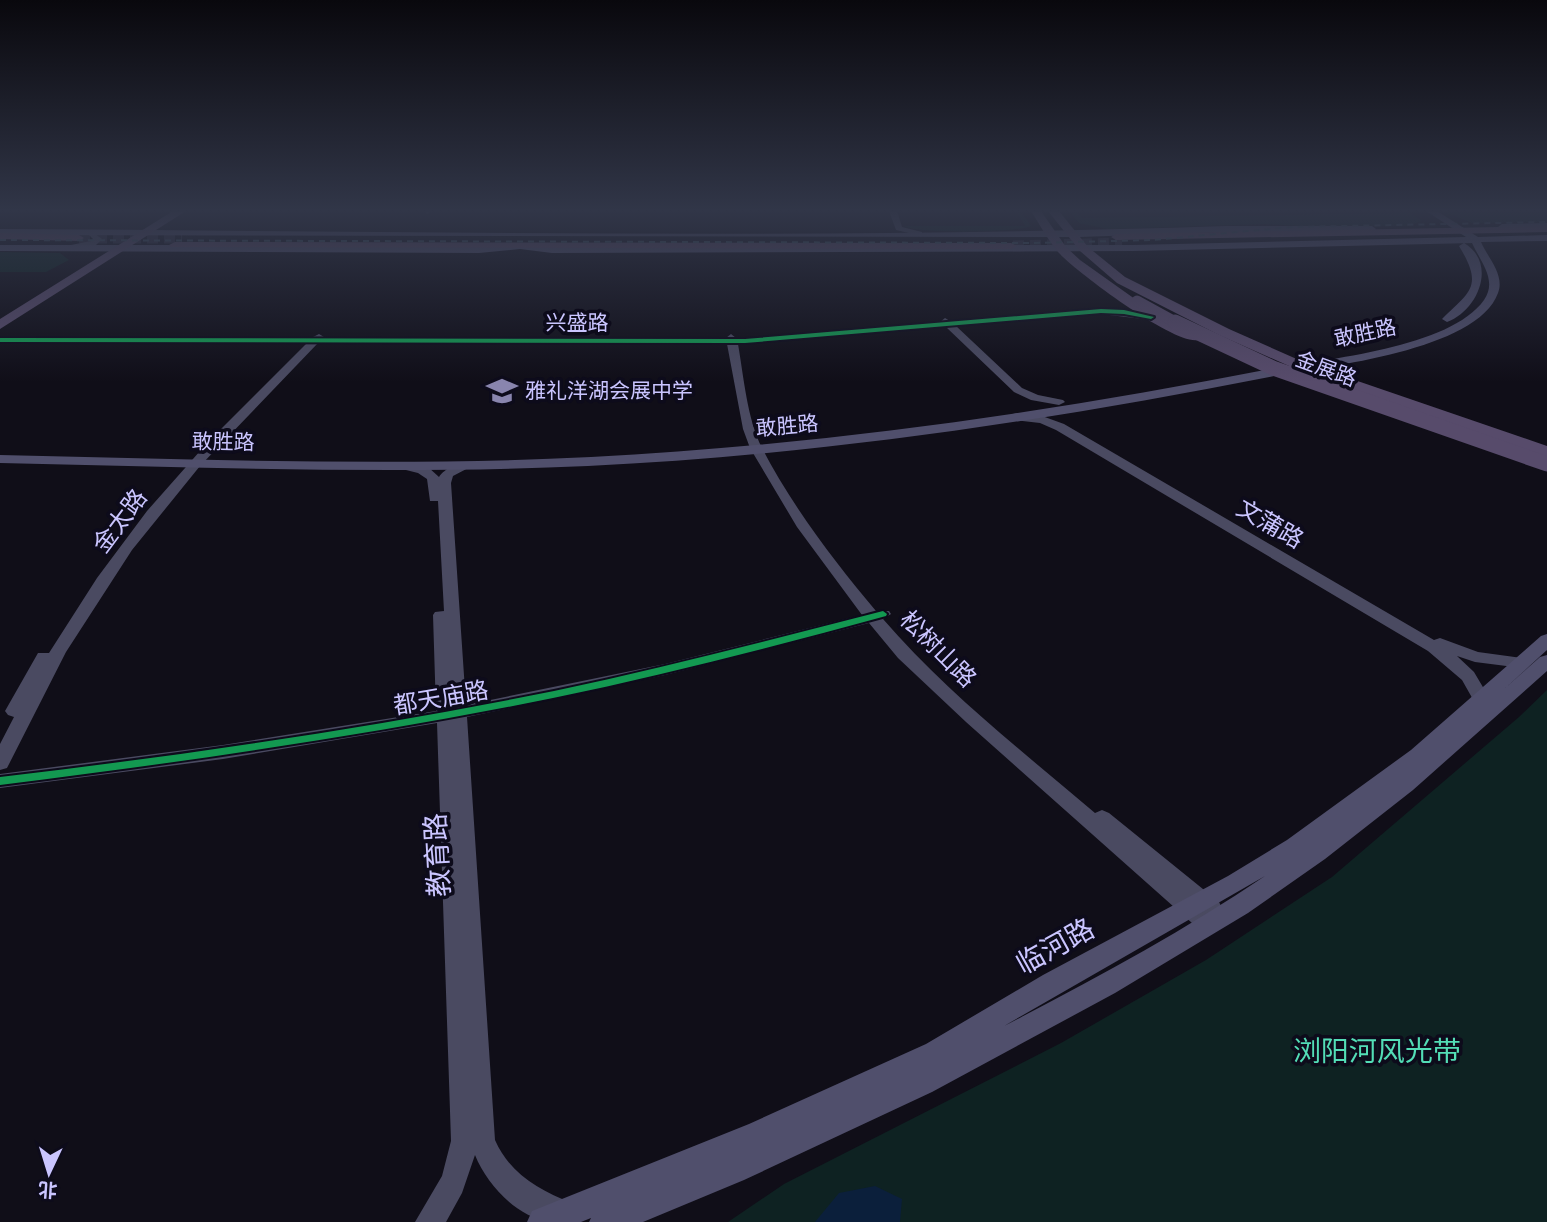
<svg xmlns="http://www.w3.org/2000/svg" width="1547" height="1222" font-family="'Titillium Web','Noto Sans SC',sans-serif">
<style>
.green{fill:#0e2222}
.water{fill:#0b1f3b}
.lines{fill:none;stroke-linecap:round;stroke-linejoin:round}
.trunk-tunnel{stroke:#2c293b;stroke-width:11;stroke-dasharray:11 6;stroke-linecap:butt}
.minor{fill:#4a4a61;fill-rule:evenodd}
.tertiary{fill:#4a4a61;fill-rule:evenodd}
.secondary{fill:#504f6c;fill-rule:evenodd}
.primary{fill:#574b6b;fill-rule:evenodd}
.trunk{fill:#5c4a67;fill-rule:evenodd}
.rail{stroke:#3c5260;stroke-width:2;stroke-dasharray:6 5;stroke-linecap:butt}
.primary-bridge-far1{stroke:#574b6b;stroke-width:11}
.primary-bridge{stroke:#574b6b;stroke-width:15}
.cycleway-casing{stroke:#0d0b1b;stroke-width:4}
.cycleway{fill:#139951;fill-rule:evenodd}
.labels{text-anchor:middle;stroke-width:7;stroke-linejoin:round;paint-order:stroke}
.far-street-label{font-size:21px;fill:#cac5ff;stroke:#0d0b1b}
.far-poi-label{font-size:21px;fill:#cac5ff;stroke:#0d0b1b;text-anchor:start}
.street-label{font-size:24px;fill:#cac5ff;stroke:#0d0b1b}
.near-street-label{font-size:28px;fill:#cac5ff;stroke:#0d0b1b}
.near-park-label{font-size:28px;fill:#53ddb6;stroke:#0d0b1b}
</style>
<rect width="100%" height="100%" fill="#100e18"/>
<path class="green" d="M 1016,211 L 1021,211 L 1031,226 C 1015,233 918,234 904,226 L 1025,226 Z
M 1069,211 L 1076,211 L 1082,218 L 1411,213 L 1422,221 L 1406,226 L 1316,227 L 1264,224 L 1107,229 L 1079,223 Z
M 1547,211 L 1547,222 L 1472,223 L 1447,213 Z
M 0,252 L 60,253 L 69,260 L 46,272 L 0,272 Z
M 1547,690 L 1547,1222 L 728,1222 L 784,1184 L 1061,1043 L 1206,960 L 1332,877 L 1519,717 Z"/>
<path class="water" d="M 875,1186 L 902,1199 L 900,1222 L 815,1222 L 839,1193 Z"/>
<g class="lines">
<path class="trunk-tunnel" d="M 79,238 L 182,238
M 1013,246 L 1122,243"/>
<path class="minor" d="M 424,211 L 432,211 L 427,214 Z"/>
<path class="tertiary" d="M 889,211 L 897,211 L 902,227 L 922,232 L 922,236 L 896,230 Z
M 91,231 L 102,239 L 96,245 L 60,251 L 56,248 L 91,241 L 93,239 L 87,233 Z
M 1101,308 L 1124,309 L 1156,317 L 1151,320 L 1101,314 L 956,326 L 1022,388 L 1038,395 L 1063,400 L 1065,402 L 1059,405 L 1031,400 L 1014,392 L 946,327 L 738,344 C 744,378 747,418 762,448 C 790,503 836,564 876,611 L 889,611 L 891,614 L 883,619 C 945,691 1022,751 1095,813 L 1102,810 L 1109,813 L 1219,902 L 1222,908 L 1215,916 L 1220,924 L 1217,931 L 1209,933 L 1201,931 L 966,722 L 898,658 L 869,623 L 665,675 L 467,717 L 495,1140 C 510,1174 539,1190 572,1203 L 576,1213 L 572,1222 C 565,1222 557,1222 550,1222 C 517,1217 487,1185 475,1155 L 462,1193 L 446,1222 L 415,1222 L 442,1176 L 451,1141 L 437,723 L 223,759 L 0,788 L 0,774 L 223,745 L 436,711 L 433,615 L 435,612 L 444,611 L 438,501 L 430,501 L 427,479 L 418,473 L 402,469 L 401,466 L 407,462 L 428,467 L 439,477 C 444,468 462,461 473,462 L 474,465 L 453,476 L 451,483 L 466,705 L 665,664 L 862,615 L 797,527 L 750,448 L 743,429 L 727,344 L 318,343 L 200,466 L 132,550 L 66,652 L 7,768 L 0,770 L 0,744 L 14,717 L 8,715 L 5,711 L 38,653 L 49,653 L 97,578 L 147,511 L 208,442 L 307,343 L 0,343 L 0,337 L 313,337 L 319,334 L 324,337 L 726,338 L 731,334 L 736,338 L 745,338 L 940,322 L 945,318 L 950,321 Z
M 1017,413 L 1042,416 L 1064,424 L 1434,640 L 1440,638 L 1478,652 L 1522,658 L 1530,663 L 1522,668 L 1475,662 L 1457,656 L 1474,672 L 1490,699 L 1487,703 L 1475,703 L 1462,680 L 1428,651 L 1056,430 L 1040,423 L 1013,420 L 1013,414 Z"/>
<path class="secondary" d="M 1426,211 L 1437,211 L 1478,237 L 1547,235 L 1547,241 L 1481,242 C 1488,258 1505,275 1498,293 C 1477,351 1327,366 1274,376 C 1047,421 819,455 588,466 C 392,475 196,467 0,463 L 0,455 C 197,459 394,467 591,457 C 820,445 1046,413 1270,369 C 1326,359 1450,348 1484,300 C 1498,280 1480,261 1472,243 L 1133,251 L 552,253 L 520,249 L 479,253 L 0,251 L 0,245 L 1133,245 L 1466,237 Z
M 1547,223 L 1547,229 L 1502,230 L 1498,227 L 1502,224 Z
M 1225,226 L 1372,226 L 1376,229 L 1372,232 L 1225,232 L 1079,237 L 0,235 L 0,229 C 408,231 817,240 1225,226 Z
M 1464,243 C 1498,263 1478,311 1447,322 L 1442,319 C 1470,291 1484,287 1459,246 Z
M 1547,634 L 1547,650 L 1502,691 L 1540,657 L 1547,655 L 1547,671 L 1413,790 L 1325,859 L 1248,913 L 1115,993 L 932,1092 L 744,1180 L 643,1222 L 589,1222 L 591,1218 L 581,1222 L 527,1222 L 532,1211 L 749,1124 L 926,1044 L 1043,975 L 1228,876 L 1287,840 L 1411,750 L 1541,636 ZM 1265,876 C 1182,932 1093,980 1004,1026 Z"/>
<path class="primary" d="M 173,211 L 186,211 L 0,329 L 0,319 Z
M 1031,211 L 1041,211 L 1066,247 L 1080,260 L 1156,314 L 1198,334 L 1198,340 C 1174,345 1076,272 1058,252 C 1048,240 1040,225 1031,211 Z
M 1048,211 L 1059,211 L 1088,247 L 1125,277 L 1229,329 L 1308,364 L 1547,446 L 1547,457 L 1298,370 L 1219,335 L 1117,283 L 1080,251 Z"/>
<path class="trunk" d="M 1547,226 L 1547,232 L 1116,240 L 1111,237 L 1116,234 Z
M 0,233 L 79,235 L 84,238 L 79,241 L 0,239 Z
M 175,242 L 1011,243 L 1017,246 L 1011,249 L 171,247 L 169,245 Z"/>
<path class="rail" d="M 0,240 L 1032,243 L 1152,240 L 1292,227 L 1547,222"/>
<path class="primary-bridge-far1" d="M 1137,301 L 1179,324"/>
<path class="primary-bridge" d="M 1175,322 L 1273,368 L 1547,464"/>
<defs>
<path id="cycleway" d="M 1101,309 L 1124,310 L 1154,317 L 1151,319 L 1124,314 L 1101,313 L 745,343 L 0,342 L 0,338 L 745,339 Z
M 883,611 L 887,614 L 886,616 C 776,646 665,675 553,698 C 370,735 185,762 0,785 L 0,777 C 186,755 371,728 554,691 C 665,668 774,639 883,611 Z"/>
</defs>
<use href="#cycleway" class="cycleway-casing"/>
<use href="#cycleway" class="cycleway"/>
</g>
<linearGradient id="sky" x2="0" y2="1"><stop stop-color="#09080d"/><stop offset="0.55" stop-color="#313648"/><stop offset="1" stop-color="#313648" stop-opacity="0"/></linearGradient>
<rect width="1547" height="382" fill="url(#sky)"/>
<defs>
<symbol id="school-bare" viewBox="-9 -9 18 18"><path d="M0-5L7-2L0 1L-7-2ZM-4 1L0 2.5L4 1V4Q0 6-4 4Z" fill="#8985ae" stroke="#0d0b1b" stroke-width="2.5" paint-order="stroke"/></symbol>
</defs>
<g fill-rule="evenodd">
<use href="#school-bare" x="480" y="369" width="44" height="44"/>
</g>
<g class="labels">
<g class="far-street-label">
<text x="577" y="330">兴盛路</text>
<text transform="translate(1365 333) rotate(-12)" y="7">敢胜路</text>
<text transform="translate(1326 369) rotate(20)" y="7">金展路</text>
<text transform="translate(787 426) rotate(-5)" y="7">敢胜路</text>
<text transform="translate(223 442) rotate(1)" y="7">敢胜路</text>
</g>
<g class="far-poi-label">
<text x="525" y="398">雅礼洋湖会展中学</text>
</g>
<g class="street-label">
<text transform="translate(120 521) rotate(-53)" y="8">金太路</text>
<text transform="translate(1270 524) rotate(30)" y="8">文蒲路</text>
<text transform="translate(938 649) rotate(45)" y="8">松树山路</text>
<text transform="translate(441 698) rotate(-10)" y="8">都天庙路</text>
</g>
<g class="near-street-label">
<text transform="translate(437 855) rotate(-93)" y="10">教育路</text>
<text transform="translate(1055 946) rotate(-29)" y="10">临河路</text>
</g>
<g class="near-park-label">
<text x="1377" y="1061">浏阳河风光带</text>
</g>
</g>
<g transform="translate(49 1173) rotate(184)" stroke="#0d0b1b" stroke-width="5" paint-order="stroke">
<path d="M0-5L12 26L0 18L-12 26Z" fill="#cac5ff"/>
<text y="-10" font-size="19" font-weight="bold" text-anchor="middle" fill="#cac5ff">北</text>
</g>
</svg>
